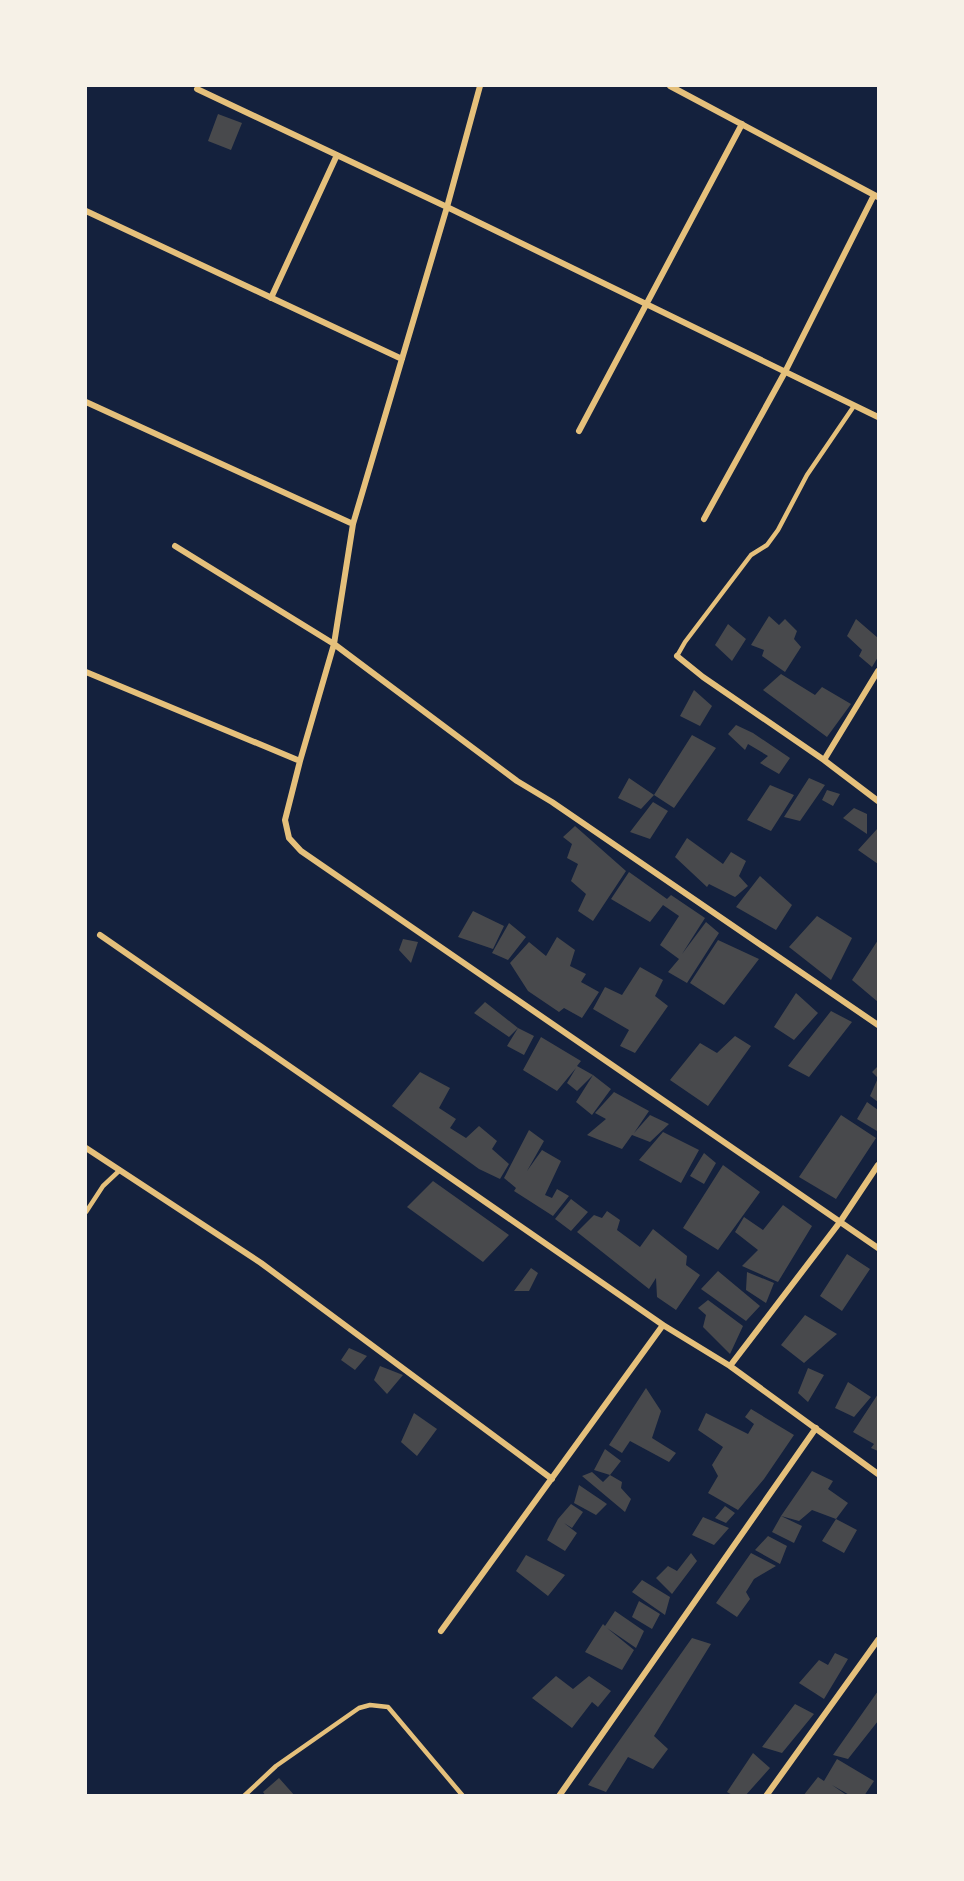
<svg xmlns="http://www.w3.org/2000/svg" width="964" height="1881" font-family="'Fira Sans Condensed',sans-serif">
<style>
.building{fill:#48494c}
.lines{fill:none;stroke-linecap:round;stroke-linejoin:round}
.service{stroke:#e5c07b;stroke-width:4.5}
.minor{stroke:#e5c07b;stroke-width:6}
</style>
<rect width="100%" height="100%" fill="#14213d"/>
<path class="building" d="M 218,114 L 242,123 L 231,150 L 208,141 Z
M 769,616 L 779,625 L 785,619 L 797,631 L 794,639 L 801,647 L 785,672 L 762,656 L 764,650 L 751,645 Z
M 856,619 L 878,638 L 878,657 L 872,667 L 859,656 L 862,650 L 847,636 Z
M 728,624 L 746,639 L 732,661 L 715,645 Z
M 781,674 L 815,695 L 822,687 L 851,704 L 827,737 L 763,690 Z
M 694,690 L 712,706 L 700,726 L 680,716 Z
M 736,725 L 753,733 L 790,758 L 779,774 L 760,763 L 768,756 L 748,744 L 745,750 L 728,734 Z
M 692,735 L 716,748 L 674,808 L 654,795 Z
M 629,778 L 654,795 L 641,809 L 618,798 Z
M 809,778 L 825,785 L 800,821 L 784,817 Z
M 770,785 L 794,795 L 771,831 L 747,820 Z
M 827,790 L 840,794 L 833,806 L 822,800 Z
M 653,802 L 668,811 L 650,839 L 630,832 Z
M 854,808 L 867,814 L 867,834 L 843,818 Z
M 575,826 L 626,871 L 593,921 L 578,911 L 586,894 L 571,881 L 578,864 L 567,858 L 572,844 L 563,837 Z
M 878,828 L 878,864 L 858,850 Z
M 687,838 L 723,864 L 731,852 L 746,861 L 739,876 L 748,886 L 735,897 L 709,884 L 707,887 L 675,857 Z
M 629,872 L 667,899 L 671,895 L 705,918 L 682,954 L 706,922 L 719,933 L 687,983 L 668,972 L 679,959 L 660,945 L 679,916 L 663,905 L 650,922 L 611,899 Z
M 760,876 L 792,905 L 776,930 L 736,907 Z
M 473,911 L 504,926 L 493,949 L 458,937 Z
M 817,916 L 852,938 L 831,980 L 789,947 Z
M 509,923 L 526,937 L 508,960 L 492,953 Z
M 557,937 L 575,950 L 570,966 L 586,974 L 581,982 L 599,992 L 582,1018 L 564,1008 L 559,1012 L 528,991 L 510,963 L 529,942 L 546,956 Z
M 403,939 L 418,942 L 411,963 L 399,950 Z
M 718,940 L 759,959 L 724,1005 L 690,983 Z
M 878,940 L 878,1002 L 852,980 Z
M 640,967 L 663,980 L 655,996 L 668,1006 L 635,1053 L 620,1046 L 629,1030 L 593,1009 L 605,987 L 622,995 Z
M 796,993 L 818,1013 L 794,1040 L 774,1027 Z
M 485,1002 L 518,1028 L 534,1036 L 524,1055 L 507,1046 L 518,1028 L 509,1037 L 474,1013 Z
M 831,1011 L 852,1022 L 809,1077 L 788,1066 Z
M 735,1036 L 751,1046 L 708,1106 L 670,1080 L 700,1043 L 717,1053 Z
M 541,1037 L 581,1061 L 577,1066 L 593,1075 L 577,1091 L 567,1083 L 576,1068 L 557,1091 L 523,1070 Z
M 878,1066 L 878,1102 L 870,1096 L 878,1078 L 872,1072 Z
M 420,1072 L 450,1088 L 439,1108 L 456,1119 L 450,1128 L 466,1138 L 479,1126 L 497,1141 L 492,1149 L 509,1164 L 500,1179 L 479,1169 L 392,1106 Z
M 593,1075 L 611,1089 L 592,1115 L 576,1102 Z
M 614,1092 L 649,1111 L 634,1133 L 650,1115 L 669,1124 L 650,1142 L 632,1135 L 622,1149 L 587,1135 L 606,1119 L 595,1113 Z
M 867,1102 L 878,1110 L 877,1131 L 857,1119 Z
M 841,1115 L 876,1138 L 836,1199 L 799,1177 Z
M 529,1130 L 544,1141 L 527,1171 L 542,1150 L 561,1161 L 545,1195 L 552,1198 L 557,1189 L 569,1196 L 553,1216 L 514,1191 L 516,1188 L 504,1178 Z
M 663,1132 L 699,1150 L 681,1183 L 639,1160 Z
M 704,1153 L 716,1163 L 704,1184 L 690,1176 Z
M 723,1165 L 760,1192 L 718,1250 L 683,1228 Z
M 433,1181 L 509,1235 L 483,1262 L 407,1207 Z
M 571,1199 L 588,1212 L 571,1231 L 555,1219 Z
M 783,1205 L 812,1226 L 778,1282 L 742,1266 L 758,1250 L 735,1232 L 744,1217 L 763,1230 Z
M 607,1211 L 620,1220 L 617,1230 L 640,1247 L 653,1229 L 687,1256 L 686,1265 L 700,1275 L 676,1310 L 657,1297 L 656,1278 L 649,1289 L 577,1232 L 594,1215 L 602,1218 Z
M 847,1254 L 870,1269 L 842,1311 L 820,1296 Z
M 531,1268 L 538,1273 L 529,1291 L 514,1291 Z
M 718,1271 L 760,1306 L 746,1321 L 701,1289 Z
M 747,1272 L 774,1283 L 766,1303 L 746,1290 Z
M 708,1300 L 743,1326 L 730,1354 L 703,1327 L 706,1315 L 698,1308 Z
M 805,1315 L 837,1334 L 804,1363 L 781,1345 Z
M 349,1348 L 367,1356 L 355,1370 L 341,1360 Z
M 380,1366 L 403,1375 L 387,1394 L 374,1380 Z
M 808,1368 L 824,1375 L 808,1402 L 798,1393 Z
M 848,1382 L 871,1397 L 854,1417 L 835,1408 Z
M 646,1388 L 661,1411 L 652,1438 L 676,1453 L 669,1462 L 630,1441 L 622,1453 L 609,1445 Z
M 878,1394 L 878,1451 L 871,1448 L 874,1444 L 853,1432 Z
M 751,1409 L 794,1435 L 764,1479 L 738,1510 L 708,1493 L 718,1476 L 712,1465 L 723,1447 L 698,1430 L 706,1413 L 748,1434 L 754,1424 L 745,1417 Z
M 414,1413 L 437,1429 L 417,1456 L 401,1442 Z
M 605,1449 L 621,1461 L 610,1475 L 594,1470 Z
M 812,1471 L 833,1481 L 828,1489 L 848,1503 L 836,1519 L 812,1510 L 799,1521 L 781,1516 L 802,1526 L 794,1543 L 772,1532 L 781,1516 Z
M 592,1472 L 603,1482 L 610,1475 L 622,1482 L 621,1488 L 631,1499 L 625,1512 L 582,1476 Z
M 579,1485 L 607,1504 L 596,1515 L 574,1503 Z
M 571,1504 L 583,1512 L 572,1528 L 564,1523 L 577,1533 L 565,1551 L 547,1540 L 558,1519 Z
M 725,1506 L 735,1513 L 726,1523 L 715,1518 Z
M 703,1517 L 729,1528 L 714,1545 L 692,1535 Z
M 836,1519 L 857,1530 L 844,1553 L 822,1541 Z
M 768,1536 L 787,1546 L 780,1564 L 755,1550 Z
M 691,1553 L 697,1561 L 672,1594 L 656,1578 L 668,1566 L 677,1571 Z
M 751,1553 L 776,1566 L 754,1579 L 746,1592 L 750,1599 L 737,1617 L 716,1603 Z
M 526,1555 L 565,1575 L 548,1596 L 516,1571 Z
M 642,1580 L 670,1597 L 665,1615 L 632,1592 Z
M 639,1601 L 660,1614 L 652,1629 L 632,1617 Z
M 615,1611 L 644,1631 L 636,1648 L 607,1628 L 634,1650 L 622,1670 L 585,1652 L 603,1624 L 605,1626 Z
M 692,1638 L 711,1644 L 654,1736 L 668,1749 L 653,1769 L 628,1757 L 606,1792 L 588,1785 Z
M 835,1653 L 848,1659 L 824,1699 L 799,1683 L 819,1660 L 828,1665 Z
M 556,1676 L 573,1689 L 589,1676 L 611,1691 L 598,1707 L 592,1702 L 572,1728 L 532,1698 Z
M 878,1691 L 878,1721 L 848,1759 L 833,1755 Z
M 795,1704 L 814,1714 L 782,1753 L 762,1747 Z
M 753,1753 L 770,1768 L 745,1796 L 734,1796 L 727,1792 Z
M 837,1759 L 874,1781 L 864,1796 L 851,1796 L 832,1785 L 848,1796 L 803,1796 L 818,1777 L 824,1781 Z
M 279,1778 L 295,1796 L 266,1796 L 263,1792 Z"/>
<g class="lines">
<path class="service" d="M 677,656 L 685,642 L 751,555 L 767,545 L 778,530 L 807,475 L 854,406
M 86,1212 L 103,1186 L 120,1170
M 244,1796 L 276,1766 L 359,1708 L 370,1705 L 388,1707 L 463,1796"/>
<path class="minor" d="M 480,86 L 447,207 L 353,524 L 334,644 L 300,761 L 285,820 L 289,838 L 301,851 L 878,1248
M 670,86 L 878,197
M 197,89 L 447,207 L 878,417
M 86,211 L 402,359
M 271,298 L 337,155
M 86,402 L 353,524
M 579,431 L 742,124
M 704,519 L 785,372 L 874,195
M 175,546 L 334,644 L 517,781 L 552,802 L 878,1025
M 677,656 L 703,677 L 824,760 L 878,801
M 86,672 L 300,761
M 824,760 L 878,671
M 100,935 L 663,1325 L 730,1366 L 878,1474
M 86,1148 L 261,1263 L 552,1479
M 730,1366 L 840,1222 L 878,1165
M 441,1631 L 663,1325
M 559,1796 L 816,1428
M 766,1796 L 878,1640"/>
</g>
<rect width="964" height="1881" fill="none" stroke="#f6f1e7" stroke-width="174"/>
</svg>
